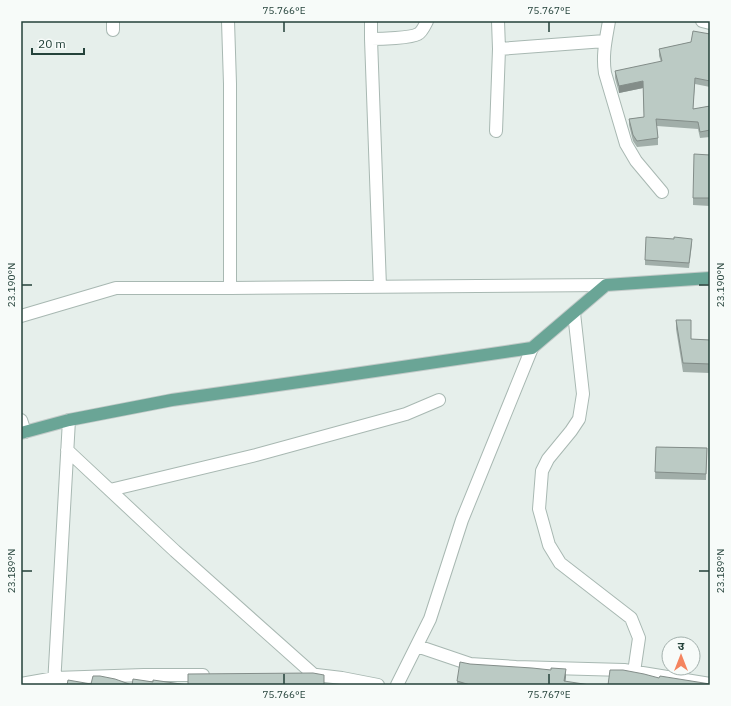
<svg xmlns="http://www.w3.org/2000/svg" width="731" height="706" font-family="'IBM Plex Sans','Noto Sans Devanagari',sans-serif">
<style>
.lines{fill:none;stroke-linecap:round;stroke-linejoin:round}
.minor-casing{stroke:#a8b8b2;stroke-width:14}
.major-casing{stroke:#c2cac8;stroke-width:14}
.minor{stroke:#fff;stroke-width:12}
.major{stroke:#6aa596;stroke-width:12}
.wall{fill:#a1aea9}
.shaded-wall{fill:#838d89}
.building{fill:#bbcac4;stroke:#838d89}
.ticks{fill:none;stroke:#24423a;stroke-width:1.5}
.neatline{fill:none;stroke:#24423a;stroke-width:1.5}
.ticks-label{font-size:10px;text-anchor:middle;fill:#24423a}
</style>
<rect width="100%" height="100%" fill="#e6efeb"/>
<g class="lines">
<defs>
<path id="minor" d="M 113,21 L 113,30
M 228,21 L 230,84 L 230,288 L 606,285
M 371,21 L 371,39 L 380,287
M 609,21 C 606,39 602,55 605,73 L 626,144 L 636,161 L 662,192
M 702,21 L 710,23
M 371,39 C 381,39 411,38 418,34 C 422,32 425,25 427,21
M 499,49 L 605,41
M 496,131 L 499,49 L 498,21
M 574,313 L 583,394 L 579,419 L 571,431 L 548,459 L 542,471 L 539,509 L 549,545 L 560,563 L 631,618 L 639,638 L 634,672
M 21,316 L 116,288 L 230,288
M 21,420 L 25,432
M 67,450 L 175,551 L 313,674
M 110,490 L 256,455 L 406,414 L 439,400
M 417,646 L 470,664 L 516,667 L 624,670 L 710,684
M 308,674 L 342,678 L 378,685
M 21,684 L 55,678 L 144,675 L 203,675
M 54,685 L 69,420
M 397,685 L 430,619 L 462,520 L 532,348"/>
<path id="major" d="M 21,433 L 69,420 L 172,400 L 327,378 L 532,348 L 606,285 L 710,278"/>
</defs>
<use href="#minor" class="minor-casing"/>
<use href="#major" class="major-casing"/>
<use href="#minor" class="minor"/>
<use href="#major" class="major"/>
</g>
<path class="wall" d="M 710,34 L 710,87 L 695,84 L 693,109 L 710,106 L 710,137 L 700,138 L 698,129 L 657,126 L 658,138 L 658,145 L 637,147 L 633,141 L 629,125 L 629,119 L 644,117 L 643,88 L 619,93 L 615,78 L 615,71 L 661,62 L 659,56 L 659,49 L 691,42 Z
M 710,155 L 710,206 L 693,205 L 693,198 Z
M 692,244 L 689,268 L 645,265 L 645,260 Z
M 676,320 L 691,339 L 710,340 L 710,373 L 683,372 L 676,329 Z
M 656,447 L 707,448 L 706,480 L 655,479 Z
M 470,664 L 566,676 L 565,682 L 589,685 L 457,685 L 457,681 Z"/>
<path class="shaded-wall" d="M 643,81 L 643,88 L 619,93 L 619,86 Z
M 566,669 L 566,676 L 565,685 L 564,681 Z"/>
<path class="building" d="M 693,31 L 710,34 L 710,81 L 695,78 L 693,109 L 710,106 L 710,130 L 700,132 L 698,122 L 656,119 L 658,138 L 637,141 L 633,135 L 629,119 L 644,117 L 643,81 L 619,86 L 615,71 L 662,61 L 659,49 L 691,42 Z
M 694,154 L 710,155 L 710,198 L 693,198 Z
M 646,237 L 674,239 L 674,237 L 692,239 L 689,263 L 645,260 Z
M 676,320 L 691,320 L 691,339 L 710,340 L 710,364 L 683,363 Z
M 656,447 L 707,448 L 706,474 L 655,472 Z
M 460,662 L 470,664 L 532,668 L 551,670 L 551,668 L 566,669 L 564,681 L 590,685 L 470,685 L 457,681 Z
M 610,670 L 623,670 L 644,674 L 659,678 L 660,676 L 710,684 L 710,685 L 608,685 Z
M 313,673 L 324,675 L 324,685 L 67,685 L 68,680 L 91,684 L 93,676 L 100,676 L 115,679 L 132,685 L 133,679 L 153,682 L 153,680 L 188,685 L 188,674 Z"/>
<path class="ticks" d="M 284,22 L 284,32M 549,22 L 549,32M 22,285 L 32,285M 699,285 L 709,285M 22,571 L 32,571M 699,571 L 709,571M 284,674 L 284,684M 549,674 L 549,684"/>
<rect width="731" height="706" fill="none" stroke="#f7fbf9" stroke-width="44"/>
<g transform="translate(681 656)"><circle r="19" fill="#f7fbf9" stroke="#a3b1ad"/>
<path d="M0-3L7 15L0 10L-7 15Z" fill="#f4845f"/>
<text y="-6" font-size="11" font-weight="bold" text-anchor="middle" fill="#24423a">उ</text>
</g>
<path d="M32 48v6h52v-6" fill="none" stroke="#24423a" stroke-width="2"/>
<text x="38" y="48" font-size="12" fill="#24423a" stroke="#f7fbf9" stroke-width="3" paint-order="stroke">20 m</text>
<rect x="22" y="22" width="687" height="662" class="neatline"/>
<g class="ticks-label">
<text x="284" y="14">75.766°E</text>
<text x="549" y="14">75.767°E</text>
<text transform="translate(11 285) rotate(-90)" y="4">23.190°N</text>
<text transform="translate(720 285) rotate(-90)" y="4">23.190°N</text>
<text transform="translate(11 571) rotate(-90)" y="4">23.189°N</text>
<text transform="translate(720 571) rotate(-90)" y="4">23.189°N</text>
<text x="284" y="698">75.766°E</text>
<text x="549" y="698">75.767°E</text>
</g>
</svg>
